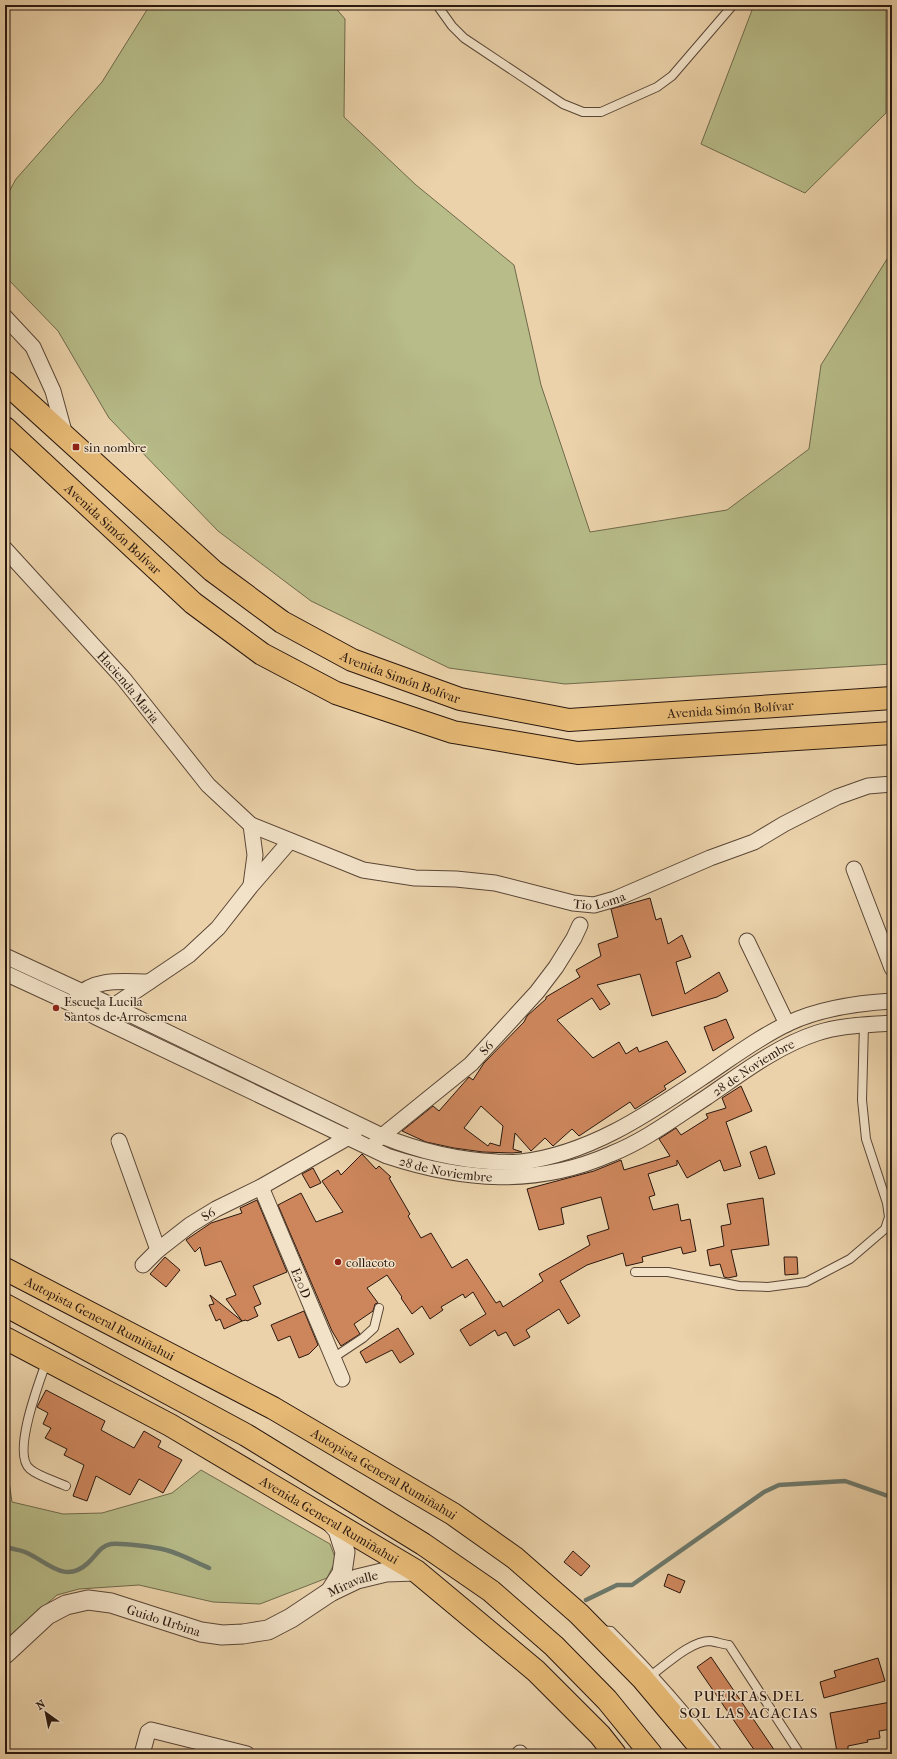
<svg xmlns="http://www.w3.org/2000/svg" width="897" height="1759" font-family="'IM FELL French Canon',serif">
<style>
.green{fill:#b7bc89;stroke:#706a4c}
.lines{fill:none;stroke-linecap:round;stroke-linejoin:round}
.stream{stroke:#6c786b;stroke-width:4.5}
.building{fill:#cd865c;stroke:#2a180f;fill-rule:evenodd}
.service-casing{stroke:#5a4636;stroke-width:10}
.minor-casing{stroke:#5a4636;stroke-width:17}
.tertiary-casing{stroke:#5a4636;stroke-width:21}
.primary-casing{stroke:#2a180f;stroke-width:24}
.trunk-casing{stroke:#2a180f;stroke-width:24}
.service{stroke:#f2e2c8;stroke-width:8}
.minor{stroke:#f2e2c8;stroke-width:15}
.tertiary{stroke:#f2e2c8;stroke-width:19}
.primary{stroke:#e6b975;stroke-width:22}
.trunk{stroke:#e6b975;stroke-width:22}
.poi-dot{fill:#8f2418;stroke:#f2e2c8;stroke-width:1.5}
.labels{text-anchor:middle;stroke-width:3;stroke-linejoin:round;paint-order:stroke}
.poi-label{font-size:13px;fill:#2a180f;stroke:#f2e2c8;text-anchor:start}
.street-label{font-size:13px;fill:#2a180f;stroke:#f2e2c8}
.quarter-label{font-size:15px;letter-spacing:1px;fill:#2a180f;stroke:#f2e2c8}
</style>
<rect width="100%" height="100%" fill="#ebd2aa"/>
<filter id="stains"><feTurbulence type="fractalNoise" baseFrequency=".005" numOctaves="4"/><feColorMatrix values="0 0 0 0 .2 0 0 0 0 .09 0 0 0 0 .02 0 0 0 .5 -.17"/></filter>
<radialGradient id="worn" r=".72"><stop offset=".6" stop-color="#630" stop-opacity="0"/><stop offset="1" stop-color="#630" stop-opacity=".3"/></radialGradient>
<path class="green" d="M 150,5 L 333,5 L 345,19 L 344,117 L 416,185 L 514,265 L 541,385 L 590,532 L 727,510 L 809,449 L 821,365 L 892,251 L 892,664 L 565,684 L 449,668 L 311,601 L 218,531 L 109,418 L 58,331 L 5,276 L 5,199 L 16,179 L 102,82 Z
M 754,5 L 892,5 L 892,9 L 886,6 L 886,113 L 805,193 L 701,144 Z
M 5,1453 L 12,1502 L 63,1514 L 102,1513 L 172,1493 L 201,1470 L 330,1544 L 336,1560 L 327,1578 L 260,1604 L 213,1602 L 139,1585 L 79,1589 L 57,1595 L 5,1640 Z"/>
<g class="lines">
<path class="stream" d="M 5,1546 C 12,1550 18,1549 25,1552 C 47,1561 64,1585 88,1563 C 96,1556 100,1546 111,1544 C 123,1543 155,1547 166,1550 C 181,1554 195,1562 209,1568
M 586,1600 L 617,1585 L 632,1585 L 764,1492 L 779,1485 L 845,1481 L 888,1496 L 892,1500"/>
</g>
<path class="building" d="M 650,898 L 656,920 L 661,918 L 668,944 L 682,935 L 691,957 L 676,962 L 685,994 L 719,972 L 728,991 L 717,997 L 652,1016 L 640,974 L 597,985 L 610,1004 L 600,1010 L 592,998 L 557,1020 L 593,1058 L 619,1042 L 626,1054 L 637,1047 L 639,1052 L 667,1041 L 686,1072 L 664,1086 L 666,1089 L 635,1109 L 630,1102 L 579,1136 L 572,1129 L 553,1146 L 545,1138 L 531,1151 L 515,1133 L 513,1149 L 522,1152 L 512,1153 L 483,1152 L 454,1148 L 426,1142 L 402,1131 L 433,1106 L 439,1111 L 469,1077 L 473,1080 L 484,1063 L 524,1022 L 527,1016 L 546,999 L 546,997 L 580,977 L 576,970 L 601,956 L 598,944 L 618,937 L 611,909 ZM 481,1106 L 503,1126 L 500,1146 L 490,1143 L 488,1146 L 464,1128 Z
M 726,1019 L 734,1038 L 713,1051 L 704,1027 Z
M 741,1086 L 752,1111 L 726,1122 L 741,1166 L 724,1171 L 720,1160 L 687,1178 L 677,1160 L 677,1165 L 648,1174 L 655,1195 L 649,1197 L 653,1210 L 678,1204 L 681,1221 L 690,1219 L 696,1251 L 683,1254 L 681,1247 L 642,1257 L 643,1262 L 626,1266 L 623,1253 L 587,1265 L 560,1281 L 580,1316 L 568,1324 L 559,1309 L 526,1330 L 530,1337 L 514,1346 L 506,1332 L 498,1336 L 495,1330 L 470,1346 L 460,1330 L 486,1314 L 473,1292 L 465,1298 L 463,1294 L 441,1307 L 443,1310 L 430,1319 L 422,1306 L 412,1314 L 401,1298 L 402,1297 L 387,1275 L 367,1288 L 378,1303 L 375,1304 L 373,1311 L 354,1324 L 360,1334 L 341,1346 L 332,1331 L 278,1205 L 301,1193 L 316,1222 L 343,1212 L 322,1181 L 338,1170 L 341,1175 L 362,1154 L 376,1169 L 379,1166 L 391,1177 L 389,1178 L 410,1214 L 408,1216 L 421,1238 L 431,1233 L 452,1268 L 467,1259 L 496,1303 L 500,1301 L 503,1307 L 543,1281 L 539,1274 L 590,1245 L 587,1236 L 609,1229 L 601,1197 L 561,1208 L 564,1224 L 539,1230 L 527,1189 L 594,1171 L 621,1160 L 624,1170 L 670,1156 L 659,1139 L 676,1128 L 681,1135 L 708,1118 L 706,1114 L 726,1108 L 722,1098 Z
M 766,1146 L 775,1174 L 759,1179 L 750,1152 Z
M 313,1168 L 321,1183 L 310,1188 L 302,1174 Z
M 763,1198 L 769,1245 L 731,1250 L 737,1276 L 728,1278 L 724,1277 L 720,1264 L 710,1266 L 707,1250 L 724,1246 L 721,1226 L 731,1224 L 727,1204 Z
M 257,1200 L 287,1272 L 253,1286 L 261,1304 L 254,1307 L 258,1316 L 247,1321 L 246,1320 L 242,1321 L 226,1299 L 236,1295 L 221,1261 L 205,1266 L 200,1247 L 195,1252 L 186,1240 L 211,1223 L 242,1213 L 240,1208 Z
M 165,1257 L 180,1270 L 166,1287 L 150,1274 Z
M 784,1257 L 797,1257 L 798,1274 L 785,1275 Z
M 210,1295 L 242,1321 L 224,1329 L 220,1319 L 216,1321 L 209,1305 L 214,1304 Z
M 304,1311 L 318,1345 L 309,1354 L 299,1358 L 290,1336 L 278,1341 L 271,1325 Z
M 398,1328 L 414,1354 L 400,1363 L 392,1350 L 366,1363 L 360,1352 Z
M 46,1390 L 105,1421 L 101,1430 L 134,1448 L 144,1431 L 161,1441 L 158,1447 L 182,1460 L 163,1493 L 139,1479 L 130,1495 L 96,1476 L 87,1501 L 73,1496 L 84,1465 L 64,1455 L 67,1449 L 45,1438 L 51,1428 L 43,1424 L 48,1413 L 37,1407 Z
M 573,1551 L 590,1566 L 581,1576 L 564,1562 Z
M 668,1574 L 685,1581 L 680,1593 L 664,1586 Z
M 711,1657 L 777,1754 L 757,1754 L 697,1667 Z
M 878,1658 L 885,1681 L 824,1698 L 820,1682 L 836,1677 L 834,1671 Z
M 891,1702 L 892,1729 L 879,1731 L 880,1738 L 867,1740 L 868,1742 L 848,1746 L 848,1749 L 837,1752 L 830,1713 Z"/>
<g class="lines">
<defs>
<path id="service" d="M 437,5 L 452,26 L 464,38 L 563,104 L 583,112 L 601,112 L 657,87 L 672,76 L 733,5
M 635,1272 L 668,1272 L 739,1286 L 768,1287 L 806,1282 L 850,1259 L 885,1229 L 889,1217 L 887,1203 L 866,1139 L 862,1100 L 864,1024
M 333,1358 L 363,1338 L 374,1328 L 379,1308
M 47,1360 C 40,1380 11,1454 30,1469 C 38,1476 55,1481 66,1486
M 600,1630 L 611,1631 C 650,1670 686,1710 719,1754
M 653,1674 C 668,1663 691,1641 710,1641 C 716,1642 723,1644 729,1645 L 800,1754"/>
<g id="minor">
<path d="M 5,317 L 33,347 L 53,391 L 65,435"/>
<path id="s1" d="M 5,549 L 123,678 L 208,785 L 251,825 L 363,870 L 415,878 L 456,879 L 495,883 L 573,903 L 594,905 L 615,899 L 710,858 L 754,842 L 784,824 L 837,797 L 868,786 L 892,784"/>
<path d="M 854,869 L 892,968"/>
<path d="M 251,885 L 255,855 L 251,825"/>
<path d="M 747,941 L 787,1024"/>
<path d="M 5,956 L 113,1006 L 382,1136 C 419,1151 457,1160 497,1162 C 504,1162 513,1163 521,1162 C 588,1154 645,1116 700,1079 C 729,1060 757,1038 789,1023 C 821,1008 858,1003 892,1001"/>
<path id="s2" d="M 5,973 L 72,1004 L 96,1017 L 387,1156 C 463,1181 536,1187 611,1154 C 646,1140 676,1117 707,1097 C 742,1073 777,1046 817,1033 C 841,1025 867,1025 892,1023"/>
<path d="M 77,997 C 94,977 125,982 149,982"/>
<path d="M 106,1011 L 189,955 L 218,928 L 251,886 L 290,841"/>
<path id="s3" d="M 377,1140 L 471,1064 L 537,992 L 556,967 L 574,938 L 580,925"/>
<path d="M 119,1141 L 158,1250"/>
<path id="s4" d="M 261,1187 L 342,1379"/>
<path id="s5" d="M 143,1265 L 158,1250 L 190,1225 L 216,1209 L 261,1187 L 354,1134"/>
<path d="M 142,1754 L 148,1732 L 151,1730 L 247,1754"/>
<path d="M 519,1754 L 520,1753"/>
</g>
<g id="tertiary">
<path d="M 327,1518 L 338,1530 L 345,1552 L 342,1573 L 330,1592"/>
<path id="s6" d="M 5,1654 L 47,1615 L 66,1605 L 88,1600 L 111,1603 L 201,1632 L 222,1635 L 243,1634 L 268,1630 L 291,1618 L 330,1592 L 357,1579 L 386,1572 L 416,1571"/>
</g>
<g id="primary">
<path id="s7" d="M 5,1338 L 170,1425 L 416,1571 L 536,1671 L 600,1735 L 615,1754"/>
</g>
<g id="trunk">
<path id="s8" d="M 5,382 L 213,571 L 282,622 L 352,660 L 460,699 L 569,720 L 892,698"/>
<path id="s9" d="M 5,428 L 193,603 L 262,654 L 336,693 L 453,732 L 578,753 L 892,733"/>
<path id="s10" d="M 5,1269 L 273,1408 L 453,1514 L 515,1558 L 579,1614 L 642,1678 L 706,1754"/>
<path d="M 5,1305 L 246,1435 L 423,1544 L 491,1591 L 554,1646 L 607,1700 L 651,1754"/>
</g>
</defs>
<use href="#service" class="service-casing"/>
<use href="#minor" class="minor-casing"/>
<use href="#tertiary" class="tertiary-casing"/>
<use href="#primary" class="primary-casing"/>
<use href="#trunk" class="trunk-casing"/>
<use href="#service" class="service"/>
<use href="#minor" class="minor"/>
<use href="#tertiary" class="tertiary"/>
<use href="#primary" class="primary"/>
<use href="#trunk" class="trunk"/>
</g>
<g class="poi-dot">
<rect x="72" y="443" width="8" height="8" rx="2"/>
<circle cx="56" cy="1008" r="4"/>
<circle cx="338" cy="1262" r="4"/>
</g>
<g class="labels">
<g class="poi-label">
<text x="84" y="452">sin nombre</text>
<text x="64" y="1006">Escuela Lucila<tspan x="64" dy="15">Santos de Arrosemena</tspan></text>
<text x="346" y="1267">collacoto</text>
</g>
<g class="street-label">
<text dy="5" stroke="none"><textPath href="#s9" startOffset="148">Avenida Simón Bolívar</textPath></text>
<text dy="5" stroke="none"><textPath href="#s8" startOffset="498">Avenida Simón Bolívar</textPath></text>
<text dy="5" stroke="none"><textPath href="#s1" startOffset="185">Hacienda Maria</textPath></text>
<text dy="5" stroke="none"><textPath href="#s8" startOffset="834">Avenida Simón Bolívar</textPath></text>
<text dy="5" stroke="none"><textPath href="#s1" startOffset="731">Tio Loma</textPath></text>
<text dy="5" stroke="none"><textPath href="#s3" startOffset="143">S6</textPath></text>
<text dy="5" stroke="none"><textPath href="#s2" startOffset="820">28 de Noviembre</textPath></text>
<text dy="5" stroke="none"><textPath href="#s2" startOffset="484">28 de Noviembre</textPath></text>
<text dy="5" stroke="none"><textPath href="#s5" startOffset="83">S6</textPath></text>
<text dy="5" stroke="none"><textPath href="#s4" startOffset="104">E20D</textPath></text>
<text dy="5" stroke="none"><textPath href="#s10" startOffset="107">Autopista General Rumiñahui</textPath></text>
<text dy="5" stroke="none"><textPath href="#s10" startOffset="431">Autopista General Rumiñahui</textPath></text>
<text dy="5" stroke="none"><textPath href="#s7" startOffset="372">Avenida General Rumiñahui</textPath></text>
<text dy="5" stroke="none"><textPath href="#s6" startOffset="384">Miravalle</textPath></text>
<text dy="5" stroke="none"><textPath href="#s6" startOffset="180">Guido Urbina</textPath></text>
</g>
<g class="quarter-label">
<text x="749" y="1701">PUERTAS DEL<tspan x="749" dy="17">SOL LAS ACACIAS</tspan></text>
</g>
</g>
<rect width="897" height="1759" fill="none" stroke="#ebd2aa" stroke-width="20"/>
<rect x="6" y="6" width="885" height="1747" fill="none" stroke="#2a180f" stroke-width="2"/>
<rect x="10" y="10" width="877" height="1739" fill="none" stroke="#2a180f"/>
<g transform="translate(46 1713) rotate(327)" stroke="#f2e2c8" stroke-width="3" paint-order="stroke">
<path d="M0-3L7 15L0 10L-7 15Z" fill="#2a180f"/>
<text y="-6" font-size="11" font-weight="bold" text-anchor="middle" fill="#2a180f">N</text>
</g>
<rect width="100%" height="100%" filter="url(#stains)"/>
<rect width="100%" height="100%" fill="url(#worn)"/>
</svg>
